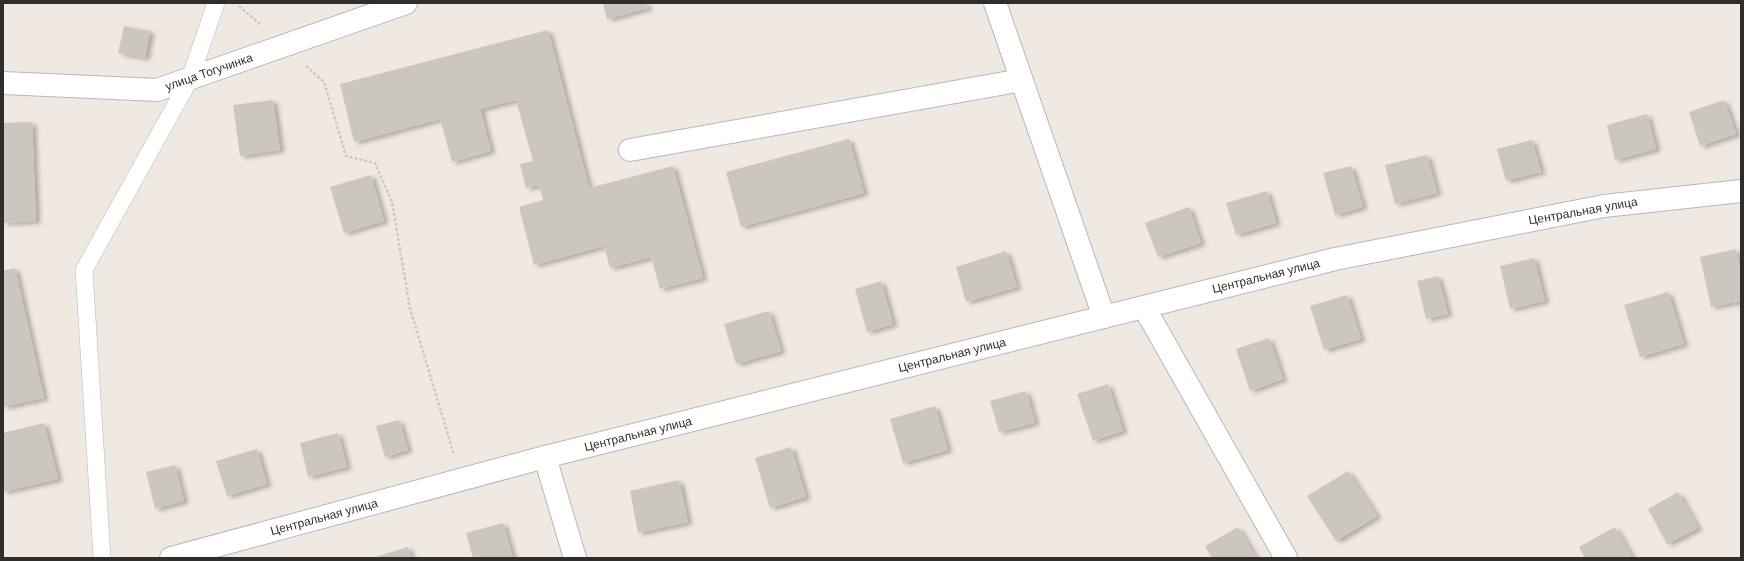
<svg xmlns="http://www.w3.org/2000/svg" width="1744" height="561" font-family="Helvetica,sans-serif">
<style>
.building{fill:#cbc7bf;filter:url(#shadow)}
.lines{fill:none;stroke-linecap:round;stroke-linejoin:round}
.service-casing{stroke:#b4b7c1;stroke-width:18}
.minor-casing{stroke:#b4b7c1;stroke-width:24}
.secondary-casing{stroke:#b4b7c1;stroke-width:24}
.path{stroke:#c9c9c9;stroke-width:2.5;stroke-dasharray:3 2;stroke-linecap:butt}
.service{stroke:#fff;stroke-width:17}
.minor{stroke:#fff;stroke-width:22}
.secondary{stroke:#fff;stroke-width:22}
.labels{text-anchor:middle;stroke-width:3;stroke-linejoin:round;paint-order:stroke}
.street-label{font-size:12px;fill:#2e2e2e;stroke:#fff}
</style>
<defs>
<filter id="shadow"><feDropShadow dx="4.5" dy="2.5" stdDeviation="2" flood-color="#0004"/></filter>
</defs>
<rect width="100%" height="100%" fill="#efe9e1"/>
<path class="building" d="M 603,3 L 646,3 L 648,8 L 607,19 Z
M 124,26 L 150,31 L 145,58 L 118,53 Z
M 548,30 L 589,188 L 673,166 L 703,278 L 660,289 L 651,257 L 610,268 L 604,246 L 534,265 L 519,207 L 543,200 L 539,185 L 526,188 L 520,164 L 533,161 L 516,100 L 480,109 L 491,151 L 452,162 L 440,119 L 354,142 L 340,84 Z
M 273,100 L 280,150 L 240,156 L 233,105 Z
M 1724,100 L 1736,134 L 1700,146 L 1689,112 Z
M 1647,114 L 1656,149 L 1615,160 L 1607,125 Z
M 32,122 L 36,221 L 3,223 L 3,123 Z
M 849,139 L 864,193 L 741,227 L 726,172 Z
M 1532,140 L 1541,172 L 1506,181 L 1497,149 Z
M 1427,155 L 1437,193 L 1395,204 L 1385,165 Z
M 1351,166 L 1363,207 L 1335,215 L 1323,173 Z
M 371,175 L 384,221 L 344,233 L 330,187 Z
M 1267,191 L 1276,223 L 1236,235 L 1226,203 Z
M 1189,207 L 1201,243 L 1158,257 L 1145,223 Z
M 1736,249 L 1741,272 L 1741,301 L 1711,307 L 1700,257 Z
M 1006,251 L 1017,287 L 966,302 L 956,267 Z
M 1534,258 L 1545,301 L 1510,309 L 1500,266 Z
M 15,268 L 44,398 L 3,407 L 3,271 Z
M 1438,276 L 1448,314 L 1426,319 L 1417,281 Z
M 881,281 L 893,324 L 867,332 L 855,289 Z
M 1668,292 L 1684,344 L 1640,357 L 1624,305 Z
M 1347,295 L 1361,339 L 1324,350 L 1310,306 Z
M 769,311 L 781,351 L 736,364 L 724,324 Z
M 1269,338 L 1283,379 L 1250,391 L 1236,349 Z
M 1108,384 L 1123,431 L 1093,441 L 1077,394 Z
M 1026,391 L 1035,423 L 999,432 L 990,401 Z
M 935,406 L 948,450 L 903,463 L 890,419 Z
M 399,420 L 408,450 L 385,457 L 376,426 Z
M 44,423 L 58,479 L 3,492 L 3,433 Z
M 338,433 L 347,467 L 308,477 L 300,443 Z
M 791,447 L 806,497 L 770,508 L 755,458 Z
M 257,449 L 267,484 L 227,496 L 216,461 Z
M 175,465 L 184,501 L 155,509 L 146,472 Z
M 1348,471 L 1377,516 L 1336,541 L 1307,496 Z
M 679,480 L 688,522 L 638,533 L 630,491 Z
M 1678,492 L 1698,528 L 1667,544 L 1648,509 Z
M 503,523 L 513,558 L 473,558 L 466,533 Z
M 1238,527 L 1256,558 L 1212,558 L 1205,546 Z
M 1615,527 L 1631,555 L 1626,558 L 1585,558 L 1579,547 Z
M 408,547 L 411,558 L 372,558 Z"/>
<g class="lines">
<defs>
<path id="service" d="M 102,558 L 84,270 L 190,79 L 216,3"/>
<path id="minor" d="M 995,3 L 1104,317
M 3,83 L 157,90 L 406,3
M 630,150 L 1022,80
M 1144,307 L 1286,558
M 545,457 L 575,558"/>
<path id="secondary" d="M 171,558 L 545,457 L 1335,259 L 1604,206 L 1741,191"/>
</defs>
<use href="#service" class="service-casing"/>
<use href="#minor" class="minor-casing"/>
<use href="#secondary" class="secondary-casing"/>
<path class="path" d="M 239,6 L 261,25
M 306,66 L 324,82 L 346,156 L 375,163 L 392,202 L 410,308 L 454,455"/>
<use href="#service" class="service"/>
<use href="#minor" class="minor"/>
<use href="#secondary" class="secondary"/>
</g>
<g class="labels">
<g class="street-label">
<text transform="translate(209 72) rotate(-19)" y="4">улица Тогучинка</text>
<text transform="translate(1583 211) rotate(-10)" y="4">Центральная улица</text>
<text transform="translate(1266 276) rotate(-14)" y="4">Центральная улица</text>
<text transform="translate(952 355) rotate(-14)" y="4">Центральная улица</text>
<text transform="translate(638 434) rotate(-14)" y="4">Центральная улица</text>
<text transform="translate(324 517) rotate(-15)" y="4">Центральная улица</text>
</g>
</g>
<rect width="1744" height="561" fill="none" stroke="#2e2e2e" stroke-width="8"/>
</svg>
